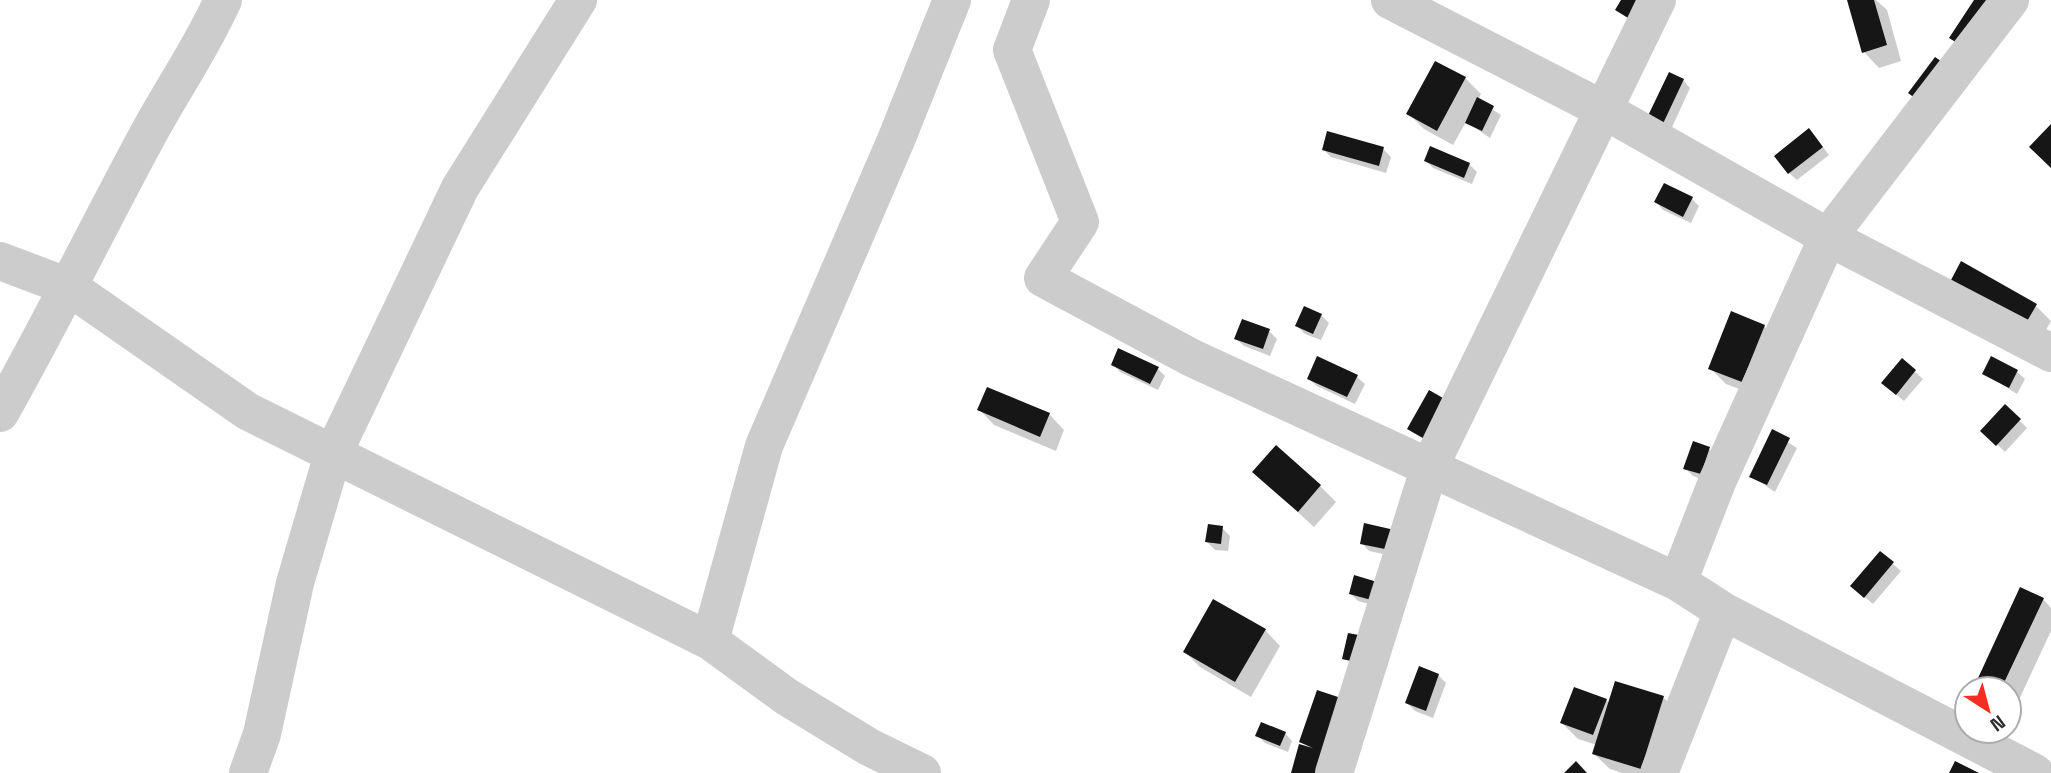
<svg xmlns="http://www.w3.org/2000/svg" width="2051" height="773" font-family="'Space Grotesk',sans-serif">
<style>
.shadow{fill:#0003}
.building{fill:#161616}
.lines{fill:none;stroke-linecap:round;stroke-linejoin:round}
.street{stroke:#ccc;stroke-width:38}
</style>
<rect width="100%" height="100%" fill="#fff"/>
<path class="shadow" d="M 1851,0 L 1876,0 L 1887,10 L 1901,61 L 1879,68 L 1864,52 Z
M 1465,78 L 1481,94 L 1478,100 L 1501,115 L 1490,138 L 1466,122 L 1453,145 L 1424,129 L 1409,114 Z
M 1683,80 L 1690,88 L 1668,136 L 1654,130 Z
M 1816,138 L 1829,155 L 1797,180 L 1789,173 Z
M 1383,149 L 1391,157 L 1386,173 L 1331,157 L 1324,150 Z
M 1426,161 L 1469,164 L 1477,172 L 1472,184 L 1433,168 Z
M 1692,199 L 1699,206 L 1691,223 L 1663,210 L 1656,202 Z
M 1969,295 L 2036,306 L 2051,321 L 2042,337 Z
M 1321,315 L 1329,323 L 1321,340 L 1305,334 L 1297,326 Z
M 1764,326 L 1780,342 L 1758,396 L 1726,384 L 1710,368 Z
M 1269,331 L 1277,339 L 1270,356 L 1244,346 L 1236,339 Z
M 1903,361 L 1923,379 L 1904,401 L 1891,390 Z
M 1113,364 L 1158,369 L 1165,376 L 1158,390 L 1120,372 Z
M 2017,372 L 2025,379 L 2017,394 L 1984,373 Z
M 1357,377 L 1365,384 L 1355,404 L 1317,386 L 1309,379 Z
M 2005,406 L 2027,428 L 2005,452 L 1983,431 Z
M 979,409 L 1049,414 L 1064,430 L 1056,451 L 994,425 Z
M 1772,432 L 1797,448 L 1775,492 L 1751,476 Z
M 1694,444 L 1709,449 L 1717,457 L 1708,481 L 1693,476 L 1685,468 Z
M 1254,472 L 1320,486 L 1336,502 L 1314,527 Z
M 1366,526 L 1402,558 L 1369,551 L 1362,543 Z
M 1222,528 L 1230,536 L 1228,551 L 1215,550 L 1207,542 Z
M 1880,553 L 1901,571 L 1873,604 L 1860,593 Z
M 1350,593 L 1391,593 L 1387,609 L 1358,601 Z
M 2043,599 L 2051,608 L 2051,631 L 2010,719 L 2009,689 L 1975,689 Z
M 1265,630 L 1280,646 L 1251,697 L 1200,667 L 1185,652 Z
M 1438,675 L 1446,683 L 1433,718 L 1415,711 L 1407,703 Z
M 1663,697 L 1679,713 L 1660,773 L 1622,773 L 1610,769 L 1594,754 L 1597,745 L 1578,739 L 1562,723 L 1606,700 L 1610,704 Z
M 1285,733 L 1292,741 L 1288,752 L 1265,743 L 1257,735 Z"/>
<path class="building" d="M 1621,0 L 1645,0 L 1633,21 L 1615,10 Z
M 1847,0 L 1874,0 L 1887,45 L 1862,53 Z
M 1974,0 L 1999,0 L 1967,49 L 1949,38 Z
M 1935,57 L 1954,70 L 1927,107 L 1908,93 Z
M 1435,61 L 1466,77 L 1437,131 L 1406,114 Z
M 1669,72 L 1684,79 L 1660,130 L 1645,122 Z
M 1477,97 L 1494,106 L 1482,131 L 1465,123 Z
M 2051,124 L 2051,168 L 2029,147 Z
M 1809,128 L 1823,147 L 1788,174 L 1774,156 Z
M 1327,131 L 1384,147 L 1379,166 L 1322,150 Z
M 1430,146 L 1470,163 L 1464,178 L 1424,161 Z
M 1664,183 L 1693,197 L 1683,217 L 1654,202 Z
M 1961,261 L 2037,304 L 2026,323 L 1951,280 Z
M 1304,306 L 1322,314 L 1313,334 L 1295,326 Z
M 1731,311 L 1765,325 L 1742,382 L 1708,369 Z
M 1242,319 L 1270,329 L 1263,349 L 1234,339 Z
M 1118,348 L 1159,367 L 1150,384 L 1111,365 Z
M 1317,356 L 1358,375 L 1347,397 L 1307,379 Z
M 1991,356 L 2018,370 L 2009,388 L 1982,374 Z
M 1902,358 L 1916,370 L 1896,395 L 1881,383 Z
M 987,387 L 1050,413 L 1040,437 L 977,410 Z
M 1429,390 L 1450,402 L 1428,441 L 1407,429 Z
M 2005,404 L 2021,419 L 1996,446 L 1980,431 Z
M 1772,429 L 1790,438 L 1767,485 L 1749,477 Z
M 1693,441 L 1710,447 L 1701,474 L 1683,469 Z
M 1276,445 L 1321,485 L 1298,512 L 1252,472 Z
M 1364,523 L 1399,531 L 1395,551 L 1360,544 Z
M 1208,524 L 1223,526 L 1221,544 L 1205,542 Z
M 1880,551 L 1894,562 L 1864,598 L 1850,586 Z
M 1354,575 L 1384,584 L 1379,602 L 1349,594 Z
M 2020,587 L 2044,598 L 2001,689 L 1973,689 Z
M 1213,599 L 1266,629 L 1235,682 L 1183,652 Z
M 1348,633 L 1364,636 L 1359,663 L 1342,659 Z
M 1419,666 L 1439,674 L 1426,711 L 1405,703 Z
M 1615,681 L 1664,696 L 1641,769 L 1592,754 Z
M 1574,687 L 1607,699 L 1593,735 L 1560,723 Z
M 1317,690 L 1344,699 L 1320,773 L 1291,773 L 1299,744 L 1313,748 L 1299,742 Z
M 1261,722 L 1286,732 L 1280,746 L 1255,736 Z
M 1576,761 L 1587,773 L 1564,773 Z
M 1955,761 L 1979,773 L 1949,773 Z"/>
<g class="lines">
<path class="street" d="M 1031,0 L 1012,50 L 1080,222 L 1043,278 L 1192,358 L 1678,582 L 1723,611 L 2035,773
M 1390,0 L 1602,109 L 1828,237 L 2051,353
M 0,261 L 69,287 L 247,411 L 710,641 L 787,697 L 869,747 L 922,773
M 0,413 C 51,323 96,231 145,140 C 170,93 201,49 223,0
M 1678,582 L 1717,482 L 1828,237 L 2010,0
M 710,641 L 764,446 L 896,140 L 952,0
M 248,773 L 262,734 L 295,583 L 333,454 L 460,188 L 578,0
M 1334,773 L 1430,466 L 1657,0
M 1659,773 L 1723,611"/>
</g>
<g transform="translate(1988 710) rotate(144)"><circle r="33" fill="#ffffff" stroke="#acacac" stroke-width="2"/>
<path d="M0-5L12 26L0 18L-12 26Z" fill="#f62e22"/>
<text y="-10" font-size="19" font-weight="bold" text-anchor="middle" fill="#2f2f2f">N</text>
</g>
</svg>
